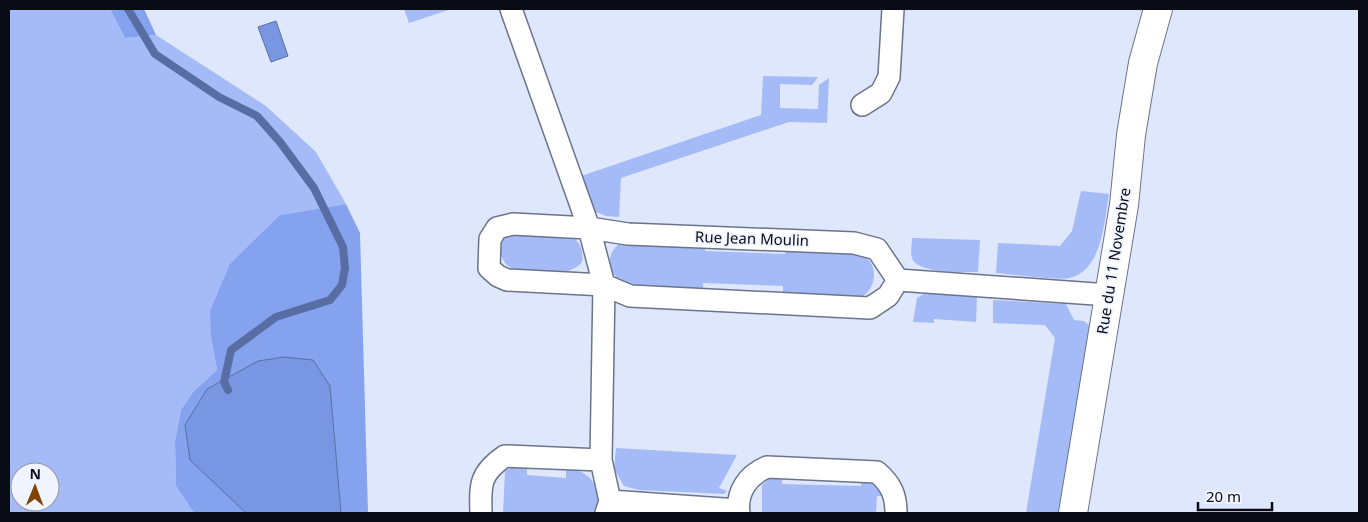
<svg xmlns="http://www.w3.org/2000/svg" width="1368" height="522" font-family="'Noto Sans',sans-serif">
<style>
.green{fill:#a4bbf7;fill-rule:evenodd}
.forest{fill:#85a2ef}
.water{fill:#7996e2;stroke:#576da4}
.lines{fill:none;stroke-linecap:round;stroke-linejoin:round}
.stream{stroke:#576da4;stroke-width:8}
.street-casing{stroke:#6a748a;stroke-width:24}
.secondary-casing{stroke:#6a748a;stroke-width:30}
.street{stroke:#fff;stroke-width:21}
.secondary{stroke:#fff;stroke-width:28}
.labels{text-anchor:middle;stroke-width:4;stroke-linejoin:round;paint-order:stroke}
.street-label{font-size:15px;fill:#090c14;stroke:#f0f4ff}
</style>
<rect width="100%" height="100%" fill="#dfe7fc"/>
<path class="green" d="M 9,9 L 110,9 L 125,38 L 156,35 L 266,106 L 316,152 L 346,204 L 280,215 L 211,337 L 217,370 L 193,392 L 181,410 L 175,441 L 176,486 L 194,513 L 9,513 ZM 20,472 L 50,472 L 50,502 L 20,502 Z
M 404,9 L 451,9 L 409,23 Z
M 763,76 L 818,77 L 812,85 L 780,84 L 780,108 L 818,109 L 819,85 L 829,78 L 827,123 L 789,122 L 621,178 L 619,217 L 606,216 L 594,211 L 581,176 L 761,115 Z
M 1081,191 L 1109,194 C 1104,221 1103,269 1070,278 C 1061,281 1009,274 996,273 L 998,243 L 1060,246 L 1072,231 Z
M 511,232 C 537,232 587,222 582,262 C 569,280 497,283 501,248 C 502,240 505,236 511,232 Z
M 629,237 L 705,241 L 705,251 L 785,254 L 786,245 L 858,251 C 867,257 874,263 874,275 C 874,286 867,296 857,299 C 849,302 795,296 783,295 L 783,286 L 703,283 L 703,290 L 624,287 L 609,268 C 609,251 615,246 629,237 Z
M 912,238 L 980,240 L 978,272 C 963,272 917,274 912,258 C 910,253 912,244 912,238 Z
M 925,293 L 977,297 L 976,322 L 934,319 L 934,323 L 913,322 L 917,298 Z
M 993,300 L 1066,304 L 1074,320 L 1084,321 L 1090,326 L 1058,513 L 1026,513 L 1055,338 L 1045,325 L 993,323 Z
M 616,448 L 737,455 L 719,488 L 727,491 L 724,494 L 639,490 L 624,486 L 614,469 Z
M 527,464 L 527,475 L 566,478 L 566,467 C 590,471 606,489 595,513 L 503,513 L 505,471 L 515,466 Z
M 783,473 L 782,484 L 861,486 L 862,478 L 870,478 L 887,496 L 877,496 L 876,513 L 762,513 L 762,485 L 770,477 Z"/>
<path class="forest" d="M 110,9 L 144,9 L 156,35 L 125,38 Z
M 346,204 L 360,233 L 368,513 L 341,513 L 330,386 L 284,357 L 258,361 L 207,389 L 185,425 L 191,460 L 246,513 L 194,513 L 176,486 L 175,441 L 181,410 L 193,392 L 217,370 L 211,337 L 210,311 L 230,264 L 280,215 Z"/>
<path class="water" d="M 276,21 L 288,56 L 271,62 L 258,27 Z
M 284,357 L 313,360 L 330,386 L 341,513 L 246,513 L 190,460 L 185,425 L 207,389 L 258,361 Z"/>
<g class="lines">
<path class="stream" d="M 128,9 L 155,54 L 219,97 L 257,116 L 280,142 L 314,188 L 343,247 L 345,268 L 342,285 L 330,300 L 276,317 L 231,350 L 224,382 L 228,390"/>
<defs>
<path id="street" d="M 511,9 L 589,228 L 604,285 L 601,460 L 610,501 L 606,513
M 862,105 L 881,93 L 889,77 L 893,9
M 513,224 L 589,228 L 628,234 L 854,243 L 877,249 L 898,280 L 888,296 L 870,308 L 630,296 L 604,285 L 507,280 L 498,276 L 489,268 L 490,239 L 497,228 Z
M 898,280 L 1109,295
M 610,501 L 738,510
M 481,513 C 480,484 480,473 505,456 L 601,460
M 739,513 C 736,492 748,475 767,467 L 877,472 C 891,484 896,495 896,513"/>
<path id="secondary" d="M 1073,513 L 1124,205 L 1131,135 L 1143,63 L 1158,9"/>
</defs>
<use href="#street" class="street-casing"/>
<use href="#secondary" class="secondary-casing"/>
<use href="#street" class="street"/>
<use href="#secondary" class="secondary"/>
</g>
<g class="labels">
<g class="street-label">
<text transform="translate(752 239) rotate(2)" y="5">Rue Jean Moulin</text>
<text transform="translate(1114 261) rotate(-81)" y="5">Rue du 11 Novembre</text>
</g>
</g>
<rect width="1368" height="522" fill="none" stroke="#090c14" stroke-width="20"/>
<g transform="translate(35 487) rotate(1)"><circle r="24" fill="#f0f4ff" stroke="#9497a1"/>
<path d="M0-4L9 19L0 12L-9 19Z" fill="#824402"/>
<text y="-8" font-size="14" font-weight="bold" text-anchor="middle" fill="#090c14">N</text>
</g>
<path d="M1198 502v8h74v-8" fill="none" stroke="#090c14" stroke-width="2.5"/>
<text x="1206" y="502" font-size="15" fill="#090c14" stroke="#f0f4ff" stroke-width="4" paint-order="stroke">20 m</text>
</svg>
